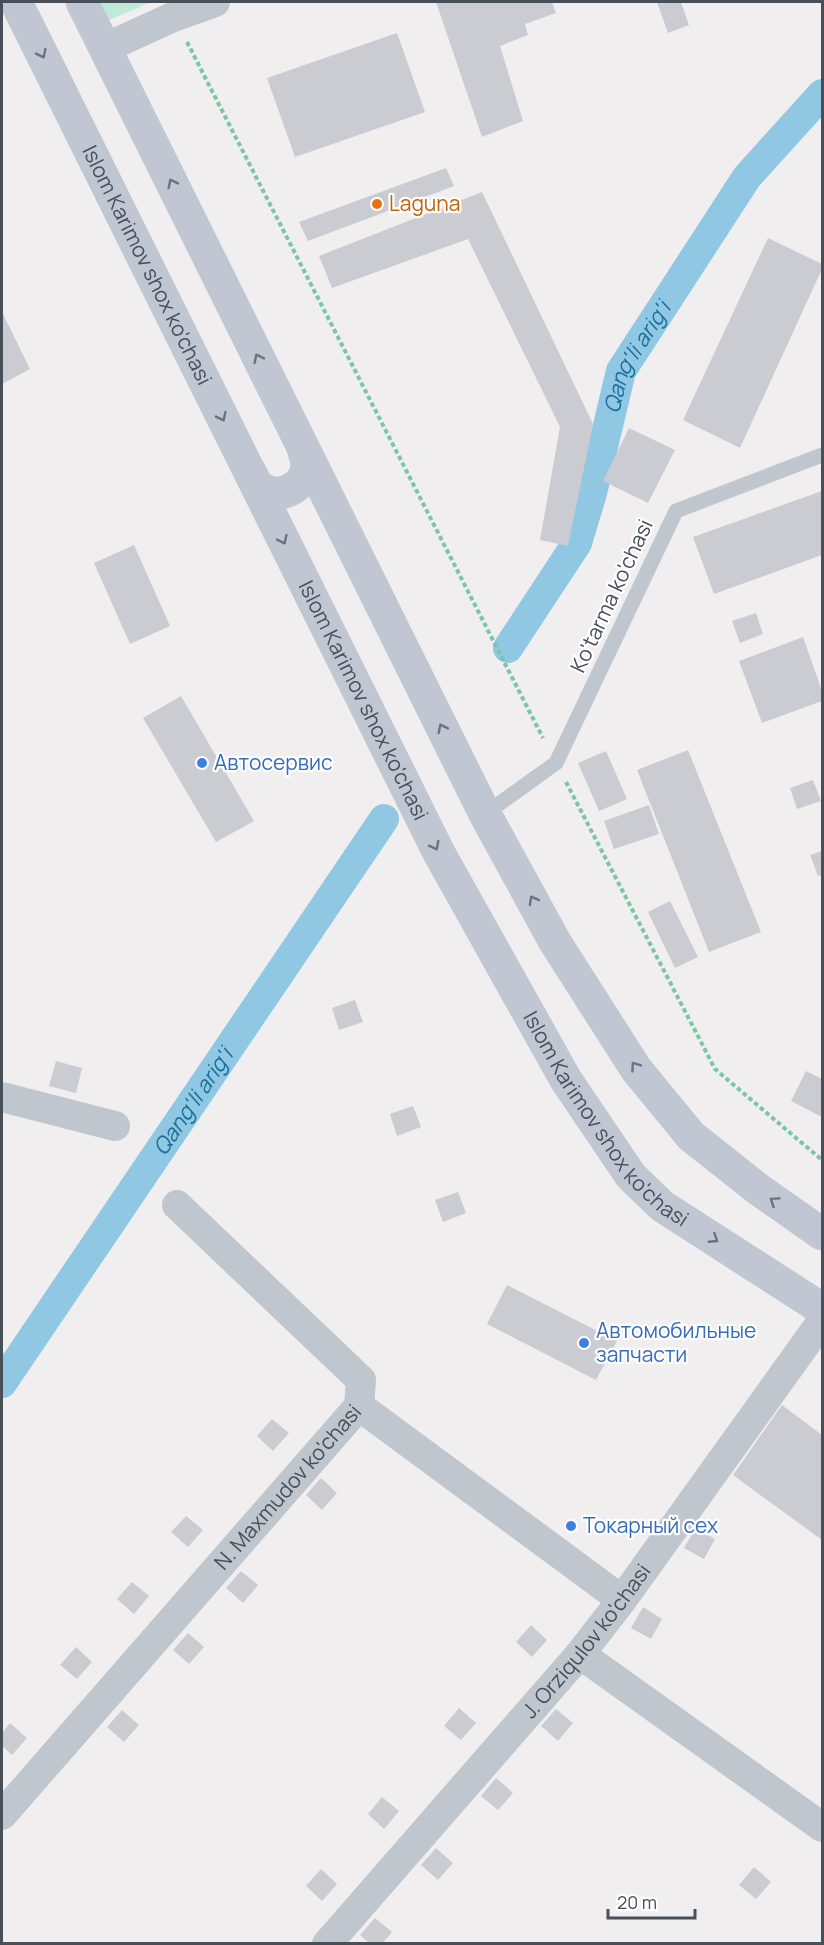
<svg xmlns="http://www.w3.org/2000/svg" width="824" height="1945" font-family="Manrope,sans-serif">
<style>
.green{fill:#bfead5}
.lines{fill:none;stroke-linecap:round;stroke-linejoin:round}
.canal{stroke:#90c8e3;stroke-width:30}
.building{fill:#cbccd2}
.path{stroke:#7bc5a9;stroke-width:4;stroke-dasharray:4.5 3;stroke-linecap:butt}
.lane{stroke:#bfc6ce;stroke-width:15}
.street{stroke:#bfc6ce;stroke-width:30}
.secondary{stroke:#c0c7d3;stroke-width:33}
.oneway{stroke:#6b737e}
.food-dot{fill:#e8710a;stroke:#fff;stroke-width:2}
.shop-dot{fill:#3f7fe0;stroke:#fff;stroke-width:2}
.labels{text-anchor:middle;stroke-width:4.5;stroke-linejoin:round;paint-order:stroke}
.food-label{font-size:21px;fill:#c56008;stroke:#fff;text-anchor:start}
.street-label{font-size:21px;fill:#474f59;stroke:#fff}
.shop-label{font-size:21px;fill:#366cbe;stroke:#fff;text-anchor:start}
.water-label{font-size:22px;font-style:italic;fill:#19709b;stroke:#fff}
</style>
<rect width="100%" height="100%" fill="#f0eeee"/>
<path class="green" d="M 98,2 L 151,2 L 107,21 Z"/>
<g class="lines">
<g class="canal">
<path id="s1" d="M 508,648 L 577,543 L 592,493 L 621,371 L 747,177 L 822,94"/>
<path id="s2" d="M 2,1383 L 384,819"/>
</g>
</g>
<path class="building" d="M 436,2 L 552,2 L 556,13 L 525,24 L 528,35 L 500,46 L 523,121 L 482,137 Z
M 657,2 L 681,2 L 689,25 L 668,33 Z
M 397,33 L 425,112 L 295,157 L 267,78 Z
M 446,168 L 454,186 L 308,241 L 299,222 Z
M 482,192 L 593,424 L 568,546 L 540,540 L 560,427 L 468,239 L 332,288 L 319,256 Z
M 768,238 L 822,264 L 822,269 L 740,448 L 683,420 Z
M 2,312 L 30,369 L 2,384 Z
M 629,428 L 675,450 L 648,503 L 603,481 Z
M 822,491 L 822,555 L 714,594 L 693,537 Z
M 134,545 L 170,626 L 130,644 L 94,563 Z
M 756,613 L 763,634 L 740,643 L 732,621 Z
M 803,637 L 822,691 L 822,701 L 762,723 L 739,661 Z
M 181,696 L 254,821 L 216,842 L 143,718 Z
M 688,750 L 761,932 L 709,952 L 637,770 Z
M 606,751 L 627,799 L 599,811 L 578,763 Z
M 813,780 L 821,801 L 797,809 L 790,788 Z
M 649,805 L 659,834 L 614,849 L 604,821 Z
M 822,851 L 822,875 L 818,876 L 810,855 Z
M 670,901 L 698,957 L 675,968 L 648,912 Z
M 355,1000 L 363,1022 L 339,1030 L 332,1008 Z
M 56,1061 L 82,1068 L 76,1093 L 49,1086 Z
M 806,1071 L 822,1079 L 822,1117 L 791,1101 Z
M 413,1106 L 421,1127 L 397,1136 L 390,1114 Z
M 458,1192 L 466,1213 L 443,1222 L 435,1200 Z
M 507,1285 L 617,1341 L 596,1380 L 487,1324 Z
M 782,1405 L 822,1435 L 822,1540 L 733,1475 Z
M 272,1419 L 289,1433 L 273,1451 L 257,1436 Z
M 321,1478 L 337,1493 L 322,1510 L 306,1495 Z
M 186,1516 L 203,1530 L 188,1547 L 171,1532 Z
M 696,1528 L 715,1539 L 704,1559 L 684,1548 Z
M 241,1571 L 258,1585 L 243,1603 L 226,1588 Z
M 132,1582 L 149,1596 L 134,1614 L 117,1599 Z
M 643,1607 L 662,1619 L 651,1639 L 631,1628 Z
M 531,1625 L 547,1640 L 532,1657 L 516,1642 Z
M 188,1633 L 204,1647 L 189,1664 L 173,1650 Z
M 76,1647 L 92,1662 L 77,1679 L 60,1665 Z
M 459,1708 L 476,1723 L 461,1740 L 444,1726 Z
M 556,1709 L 573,1723 L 558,1741 L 541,1726 Z
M 122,1710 L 139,1725 L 124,1742 L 107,1727 Z
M 10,1723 L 27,1738 L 12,1755 L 2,1746 L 2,1733 Z
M 496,1778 L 513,1793 L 498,1810 L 481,1796 Z
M 382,1797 L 399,1811 L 384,1829 L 368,1814 Z
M 436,1848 L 453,1863 L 438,1880 L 421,1865 Z
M 754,1867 L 771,1882 L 756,1899 L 739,1885 Z
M 321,1869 L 337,1884 L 322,1901 L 306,1886 Z
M 375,1918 L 392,1932 L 382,1944 L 370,1944 L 360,1935 Z"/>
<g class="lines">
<path class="path" d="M 187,42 L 543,738
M 566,782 L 715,1069 L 822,1160"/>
<path class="lane" d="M 485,814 L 556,763 L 676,511 L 822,455"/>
<g class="street">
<path d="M 105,48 L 173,17 L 215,2"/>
<path d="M 2,1097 L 115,1126"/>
<path d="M 177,1205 L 361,1380 L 359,1406"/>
<path d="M 580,1654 L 822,1827"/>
<path id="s3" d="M 2,1815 L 359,1406 L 622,1600"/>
<path id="s4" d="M 327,1944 L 580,1654 L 622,1600 L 822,1321"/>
</g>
<g class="secondary">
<path id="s5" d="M 16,2 L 439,853 L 566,1080 L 631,1176 L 662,1206 L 822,1309"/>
<path d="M 82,2 L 485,814 L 555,942 L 636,1069 L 691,1136 L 758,1189 L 822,1234"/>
<path d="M 250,472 C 253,478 257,487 264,490 C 284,500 308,484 307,462 C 306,457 304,453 303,448"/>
</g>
</g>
<defs><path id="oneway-chevron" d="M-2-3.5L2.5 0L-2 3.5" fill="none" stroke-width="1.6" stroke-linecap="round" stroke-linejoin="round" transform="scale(1.5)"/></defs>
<g class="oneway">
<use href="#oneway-chevron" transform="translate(42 54) rotate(64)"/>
<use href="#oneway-chevron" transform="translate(172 183) rotate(-116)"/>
<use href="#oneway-chevron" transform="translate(258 358) rotate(-116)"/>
<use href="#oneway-chevron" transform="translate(222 417) rotate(64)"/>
<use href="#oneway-chevron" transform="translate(283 540) rotate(64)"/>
<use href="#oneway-chevron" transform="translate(442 728) rotate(-117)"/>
<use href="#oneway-chevron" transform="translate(435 846) rotate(63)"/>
<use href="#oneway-chevron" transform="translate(533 900) rotate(-119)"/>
<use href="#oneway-chevron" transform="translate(635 1066) rotate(-125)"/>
<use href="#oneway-chevron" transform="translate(774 1201) rotate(-146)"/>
<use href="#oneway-chevron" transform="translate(714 1239) rotate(33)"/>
</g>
<circle class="food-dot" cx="377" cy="204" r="6"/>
<g class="shop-dot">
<circle cx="202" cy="763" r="6"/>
<circle cx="584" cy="1343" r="6"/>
<circle cx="571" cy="1526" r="6"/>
</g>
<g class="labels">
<g class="food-label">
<text x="389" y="211">Laguna</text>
</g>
<g class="street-label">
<text dy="7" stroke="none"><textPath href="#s5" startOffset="294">Islom Karimov shox ko'chasi</textPath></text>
<text transform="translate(612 596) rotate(-65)" y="7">Ko'tarma ko'chasi</text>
<text dy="7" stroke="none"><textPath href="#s5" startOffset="780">Islom Karimov shox ko'chasi</textPath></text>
<text dy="7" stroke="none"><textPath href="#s5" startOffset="1266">Islom Karimov shox ko'chasi</textPath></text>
<text dy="7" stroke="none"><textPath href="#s3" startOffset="435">N. Maxmudov ko'chasi</textPath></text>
<text dy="7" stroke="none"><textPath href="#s4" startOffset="399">J. Orziqulov ko'chasi</textPath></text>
</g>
<g class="shop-label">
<text x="214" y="770">Автосервис</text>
<text x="596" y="1338">Автомобильные<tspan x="596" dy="24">запчасти</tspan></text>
<text x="583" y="1533">Токарный сех</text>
</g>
<g class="water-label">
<text dy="8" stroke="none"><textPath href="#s1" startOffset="322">Qang'li arig'i</textPath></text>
<text dy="8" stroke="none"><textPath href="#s2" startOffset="340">Qang'li arig'i</textPath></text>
</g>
</g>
<rect width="824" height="1945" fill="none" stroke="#474f59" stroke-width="6"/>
<path d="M608 1909v9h87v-9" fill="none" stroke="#474f59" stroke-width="3"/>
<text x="617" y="1909" font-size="18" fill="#474f59" stroke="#ffffff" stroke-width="4.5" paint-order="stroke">20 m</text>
</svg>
